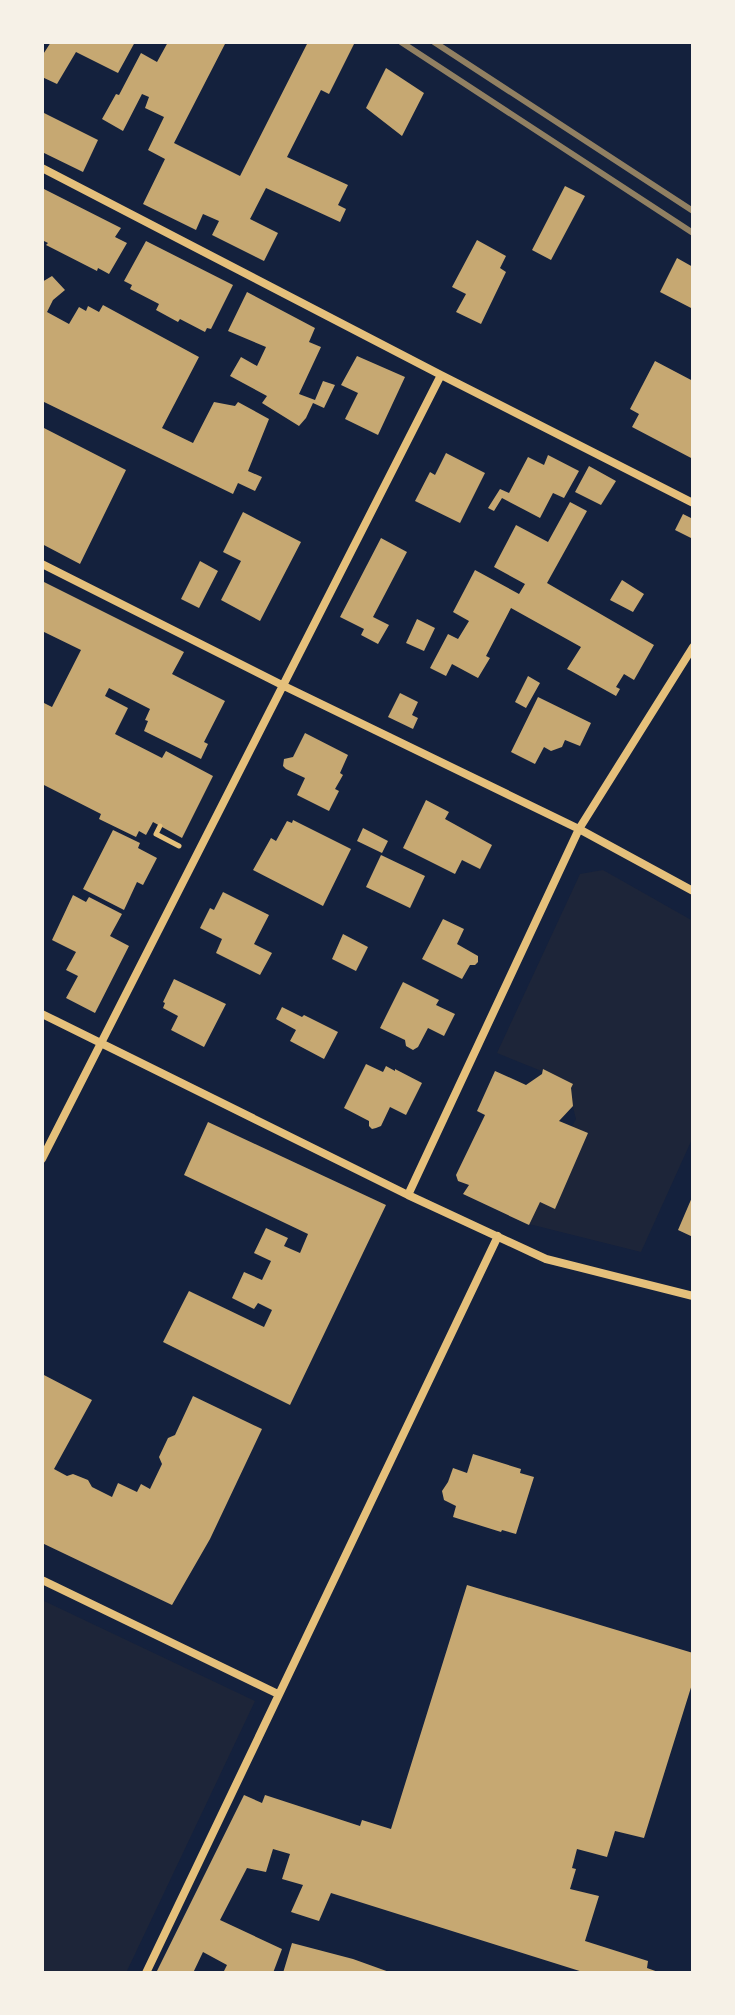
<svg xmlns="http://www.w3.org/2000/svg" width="735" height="2015" font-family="'Source Serif 4',serif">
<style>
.green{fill:#1d2539}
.building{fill:#c6a872}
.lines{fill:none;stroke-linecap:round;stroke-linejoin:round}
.path{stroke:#e5c07b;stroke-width:5}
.minor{stroke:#e5c07b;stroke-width:8}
.rail{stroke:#918062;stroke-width:6}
</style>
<rect width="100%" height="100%" fill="#14213d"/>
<path class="green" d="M 603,870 L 693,921 L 693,1137 L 641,1252 L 521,1222 L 576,1119 L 566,1081 L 497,1053 L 580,874 Z
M 42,1600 L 255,1701 L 126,1973 L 42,1973 Z"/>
<path class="building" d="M 51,42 L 135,42 L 118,73 L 76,52 L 57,84 L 42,77 L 42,56 Z
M 168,42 L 226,42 L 174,143 L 240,176 L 308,42 L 350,42 L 354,44 L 329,94 L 321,90 L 287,157 L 348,185 L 338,205 L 346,209 L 340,222 L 266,188 L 250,219 L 278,233 L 264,261 L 212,235 L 219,221 L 203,214 L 196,230 L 143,204 L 165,159 L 148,150 L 164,117 L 145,108 L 149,97 L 142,94 L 123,131 L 102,119 L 116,94 L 119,95 L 141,53 L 157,62 Z
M 386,68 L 424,93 L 402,136 L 366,108 Z
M 42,112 L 98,140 L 83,172 L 42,152 Z
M 565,186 L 585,196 L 551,260 L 532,250 Z
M 42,188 L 121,228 L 115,237 L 127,243 L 109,274 L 98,268 L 97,271 L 46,245 L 48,243 L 42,240 Z
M 477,240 L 506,256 L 500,268 L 506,272 L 481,324 L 456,312 L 466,294 L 452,287 Z
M 146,241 L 233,285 L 211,329 L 207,328 L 205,332 L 180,319 L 178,322 L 156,310 L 159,304 L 130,289 L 132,285 L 124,281 Z
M 677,258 L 693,267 L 693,309 L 660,292 Z
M 52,276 L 65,290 L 53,300 L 47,312 L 69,324 L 79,307 L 86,311 L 88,306 L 99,312 L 103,305 L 199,357 L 162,428 L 193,443 L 214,402 L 235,406 L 238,402 L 269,419 L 248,471 L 262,477 L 255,491 L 238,483 L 233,494 L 42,401 L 42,282 Z
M 247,292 L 315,328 L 309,342 L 321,347 L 299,394 L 315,400 L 323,381 L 335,385 L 324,408 L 313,403 L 306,418 L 299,426 L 262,403 L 267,396 L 230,376 L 241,357 L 257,366 L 266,347 L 228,331 Z
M 357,356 L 405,377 L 378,435 L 345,419 L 358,393 L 341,385 Z
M 655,361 L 693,381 L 693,459 L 632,427 L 639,414 L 630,409 Z
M 42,427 L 126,470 L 80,564 L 42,544 Z
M 446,453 L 485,473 L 460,523 L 415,501 L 430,472 L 435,475 Z
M 548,455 L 579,471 L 564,498 L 553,493 L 540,518 L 502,498 L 494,511 L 488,508 L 500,489 L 509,493 L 528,457 L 544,465 Z
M 589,466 L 616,481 L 601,505 L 575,492 Z
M 570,502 L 587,511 L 547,583 L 654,645 L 634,680 L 624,674 L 616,687 L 620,689 L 616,696 L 571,671 L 567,669 L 581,647 L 511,608 L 486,656 L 490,658 L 478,678 L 452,664 L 446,676 L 430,668 L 448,634 L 458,639 L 469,621 L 453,612 L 475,570 L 519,594 L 525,584 L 494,567 L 516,525 L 548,542 Z
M 243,512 L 301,542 L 260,621 L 221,600 L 241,561 L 223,552 Z
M 683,514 L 693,519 L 693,539 L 675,530 Z
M 381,538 L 407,552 L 373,617 L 389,625 L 378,644 L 361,635 L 364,629 L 340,617 Z
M 200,561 L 218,571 L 199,608 L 181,599 Z
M 622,580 L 644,594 L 633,612 L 610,600 Z
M 42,581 L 184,652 L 172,674 L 225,701 L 204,742 L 208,744 L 201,759 L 144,731 L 148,721 L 145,720 L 150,709 L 109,688 L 105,696 L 128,708 L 115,734 L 162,758 L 166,751 L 213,776 L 182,838 L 153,822 L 146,835 L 139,831 L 136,837 L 99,819 L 101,814 L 42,784 L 42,702 L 52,707 L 81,650 L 42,631 Z
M 417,619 L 435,628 L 424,651 L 406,643 Z
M 528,676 L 540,683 L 526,708 L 515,702 Z
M 400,693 L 418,702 L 412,715 L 418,718 L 413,729 L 388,717 Z
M 538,697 L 591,723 L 580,746 L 565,740 L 562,747 L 551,751 L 544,747 L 535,764 L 511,752 Z
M 305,733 L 348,755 L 340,773 L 343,775 L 335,789 L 339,791 L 329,811 L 297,795 L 305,778 L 286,769 L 283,766 L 284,759 L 293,757 Z
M 426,800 L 449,812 L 445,819 L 492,845 L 480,869 L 462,860 L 455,874 L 403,848 Z
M 293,820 L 351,849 L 323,906 L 253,870 L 271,838 L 276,841 L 287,821 L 292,823 Z
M 363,828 L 388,841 L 382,853 L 357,841 Z
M 113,830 L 140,843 L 138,848 L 157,858 L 143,885 L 137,882 L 124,910 L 83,889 Z
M 381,855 L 425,876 L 410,908 L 366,887 Z
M 223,892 L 269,915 L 254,944 L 272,953 L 260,975 L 216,953 L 222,939 L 200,928 L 210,908 L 214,910 Z
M 73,895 L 86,902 L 89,897 L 122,914 L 110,936 L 129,946 L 95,1013 L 66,998 L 78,976 L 66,970 L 76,952 L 52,940 Z
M 443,919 L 464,929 L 457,944 L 478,956 L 478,962 L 475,965 L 470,965 L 462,979 L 422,959 Z
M 343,934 L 368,947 L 356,971 L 332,959 Z
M 174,979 L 226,1004 L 204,1047 L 171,1030 L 178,1016 L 163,1008 L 165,1003 L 163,1002 Z
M 403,982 L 439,1000 L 436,1005 L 455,1014 L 444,1036 L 428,1028 L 418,1047 L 413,1050 L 406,1046 L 405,1040 L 380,1028 Z
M 282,1007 L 302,1017 L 304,1015 L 338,1032 L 324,1059 L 290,1041 L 296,1030 L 276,1019 Z
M 366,1064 L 383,1072 L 386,1066 L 395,1071 L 395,1069 L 422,1083 L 406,1115 L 390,1107 L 381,1126 L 376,1128 L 372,1129 L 369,1126 L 369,1121 L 344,1108 Z
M 543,1069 L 573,1084 L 571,1088 L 573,1106 L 559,1121 L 588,1133 L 555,1209 L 540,1202 L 529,1225 L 463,1194 L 469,1185 L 458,1181 L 456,1175 L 485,1115 L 477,1111 L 495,1071 L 526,1085 L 542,1074 Z
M 208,1122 L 386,1205 L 290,1405 L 163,1342 L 189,1291 L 264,1327 L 272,1310 L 258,1303 L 254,1309 L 232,1298 L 244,1272 L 262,1280 L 271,1261 L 254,1253 L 266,1228 L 288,1238 L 284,1246 L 300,1253 L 308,1234 L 184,1175 Z
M 693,1195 L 693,1237 L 678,1230 Z
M 42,1374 L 92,1400 L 54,1469 L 67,1476 L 73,1474 L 88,1480 L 92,1487 L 112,1497 L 118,1483 L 137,1492 L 141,1484 L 150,1489 L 162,1464 L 159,1457 L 168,1438 L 175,1435 L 193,1396 L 262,1429 L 210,1539 L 172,1605 L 42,1543 Z
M 473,1454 L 521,1469 L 520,1473 L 534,1477 L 516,1534 L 502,1530 L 501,1532 L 453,1517 L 456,1506 L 444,1500 L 442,1491 L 448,1482 L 453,1468 L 467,1473 Z
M 467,1585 L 693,1653 L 693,1681 L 644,1838 L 615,1831 L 607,1857 L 577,1849 L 572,1868 L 576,1869 L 570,1889 L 599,1896 L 585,1941 L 648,1961 L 647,1968 L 661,1973 L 586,1973 L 331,1893 L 319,1921 L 291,1912 L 303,1885 L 282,1879 L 290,1854 L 273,1849 L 266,1872 L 247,1868 L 220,1920 L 282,1949 L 273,1973 L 223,1973 L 227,1965 L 203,1952 L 193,1973 L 156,1973 L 244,1795 L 262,1803 L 265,1795 L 360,1826 L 362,1820 L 391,1829 Z
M 292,1943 L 353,1959 L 392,1973 L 283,1973 Z"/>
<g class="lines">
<path class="path" d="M 160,826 L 156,834 L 179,846"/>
<path class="minor" d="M 42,168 L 441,375 L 693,503
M 42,564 L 284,686 L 579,829 L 693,891
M 42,1014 L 408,1195 L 546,1259 L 693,1296
M 42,1159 L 441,375
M 408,1195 L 579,829 L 693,647
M 42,1580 L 278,1694
M 146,1973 L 498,1236"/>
<path class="rail" d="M 401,42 L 693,233
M 434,42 L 693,211"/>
</g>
<rect width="735" height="2015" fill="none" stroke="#f6f1e7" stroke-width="88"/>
</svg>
